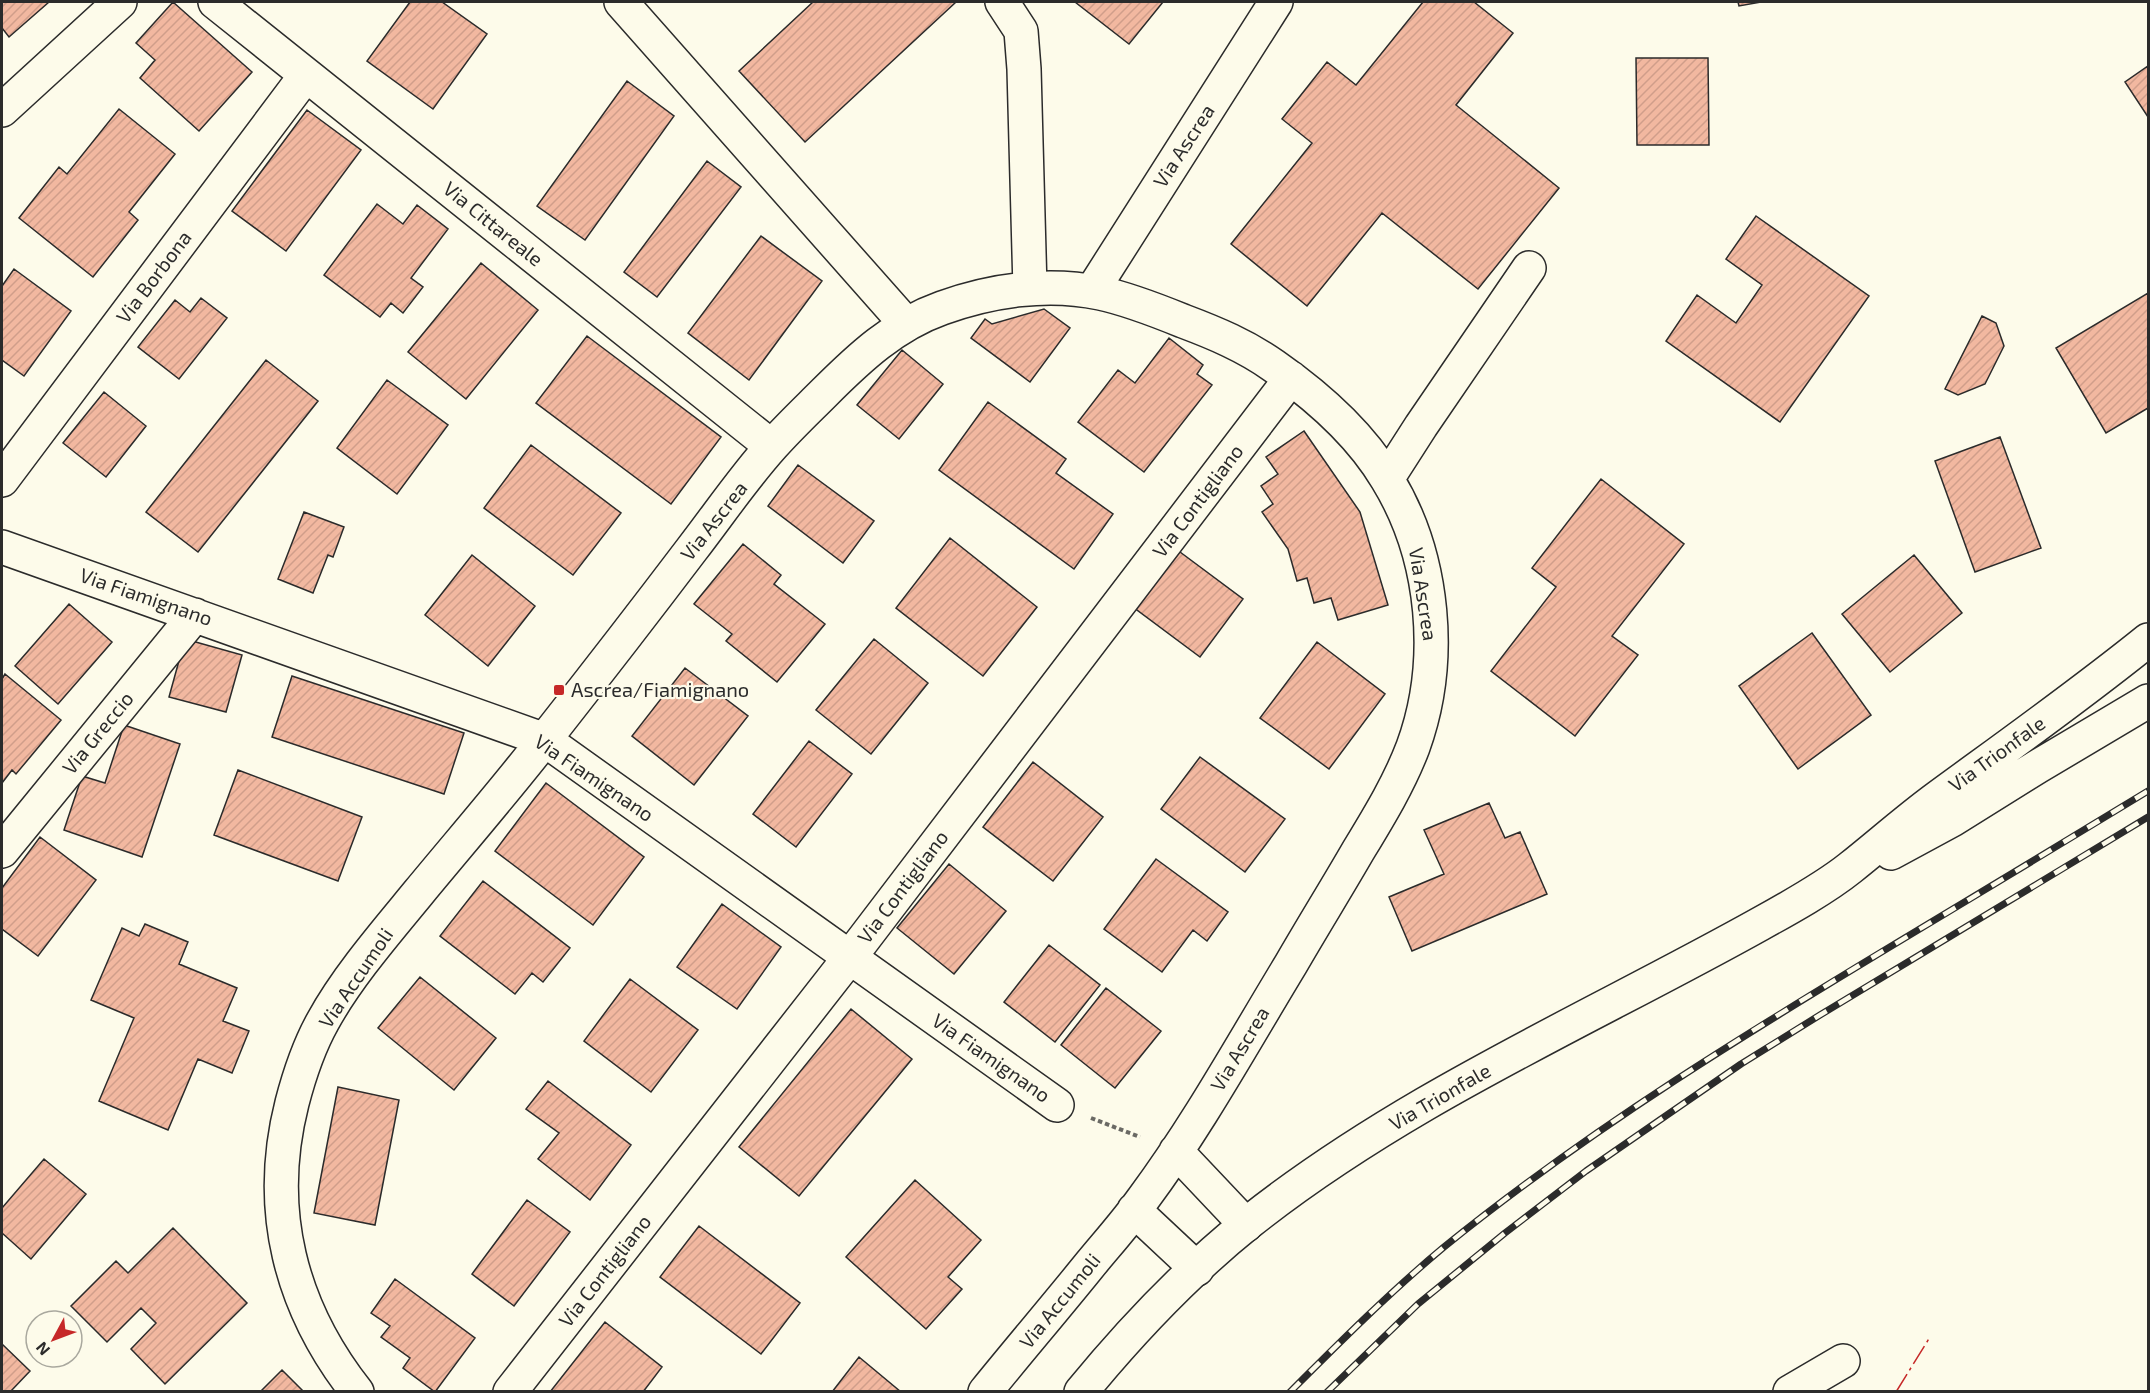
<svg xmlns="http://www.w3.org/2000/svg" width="2150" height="1393" font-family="'Exo 2',sans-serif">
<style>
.building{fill:url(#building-hatch);stroke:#2b2b2b;stroke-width:1.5}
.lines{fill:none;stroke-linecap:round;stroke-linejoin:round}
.minor-casing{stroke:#2b2b2b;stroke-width:36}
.major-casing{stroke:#2b2b2b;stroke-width:36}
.path{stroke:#6a6964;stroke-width:4;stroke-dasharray:4.5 3;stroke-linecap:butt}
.minor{stroke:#fdfbea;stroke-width:33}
.major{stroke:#fdfbea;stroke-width:33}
.rail-casing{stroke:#2b2b2b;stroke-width:7}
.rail{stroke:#fdfbea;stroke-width:4.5;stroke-dasharray:14;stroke-linecap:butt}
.power{stroke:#c62828;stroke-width:1.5;stroke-dasharray:21 4.5 3 4.5;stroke-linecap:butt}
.poi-dot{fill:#c62828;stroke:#fdfbea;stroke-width:2}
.labels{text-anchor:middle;stroke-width:4.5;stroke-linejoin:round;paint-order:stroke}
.street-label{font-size:20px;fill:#2b2b2b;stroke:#fdfbea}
.poi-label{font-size:20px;fill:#2b2b2b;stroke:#fdfbea;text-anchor:start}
</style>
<defs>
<pattern id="building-hatch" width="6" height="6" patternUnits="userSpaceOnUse" patternTransform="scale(1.5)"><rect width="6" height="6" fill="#f2b8a0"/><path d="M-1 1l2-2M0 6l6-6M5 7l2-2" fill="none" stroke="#d09e8a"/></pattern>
</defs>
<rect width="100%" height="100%" fill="#fdfbea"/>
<path class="building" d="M 2,2 L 49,2 L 9,37 L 2,28 Z
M 173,2 L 252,72 L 199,131 L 140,78 L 155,60 L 136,43 Z
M 410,2 L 442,2 L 487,34 L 433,109 L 367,61 Z
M 813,2 L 956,2 L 805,142 L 739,71 Z
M 1075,2 L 1163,2 L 1129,44 Z
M 1423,2 L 1474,2 L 1513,33 L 1456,105 L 1559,188 L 1478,289 L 1382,213 L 1307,306 L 1231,244 L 1312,143 L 1282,119 L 1327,62 L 1356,85 Z
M 1738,2 L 1761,2 L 1739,6 Z
M 1636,58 L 1708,58 L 1709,145 L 1637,145 Z
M 2148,66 L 2148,117 L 2125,82 Z
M 627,81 L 674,116 L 585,240 L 537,206 Z
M 119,109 L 175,154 L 129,212 L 138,220 L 93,277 L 19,218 L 59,167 L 67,174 Z
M 307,110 L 361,150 L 286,251 L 232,211 Z
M 707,161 L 741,187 L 657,297 L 624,272 Z
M 377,204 L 403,224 L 417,205 L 448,229 L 411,278 L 423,287 L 403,313 L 391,303 L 380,317 L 324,275 Z
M 1756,216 L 1869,296 L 1780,422 L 1666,341 L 1697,295 L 1736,323 L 1762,285 L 1726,259 Z
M 761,236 L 822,281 L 749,380 L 688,333 Z
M 481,263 L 538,310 L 466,399 L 408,352 Z
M 14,269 L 71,311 L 24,376 L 2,360 L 2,286 Z
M 2148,293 L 2148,408 L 2106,433 L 2056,348 Z
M 201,298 L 227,318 L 179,379 L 138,347 L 175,300 L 190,312 Z
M 1044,309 L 1070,328 L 1030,382 L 971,338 L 985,319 L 992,324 Z
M 1982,316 L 1996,323 L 2004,346 L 1985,384 L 1958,395 L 1945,389 Z
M 587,336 L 721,437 L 671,504 L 536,403 Z
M 1169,338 L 1203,365 L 1197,374 L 1212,385 L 1144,472 L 1078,422 L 1118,370 L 1135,383 Z
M 902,350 L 943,384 L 899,439 L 857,405 Z
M 266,360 L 318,401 L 198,552 L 146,512 Z
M 387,380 L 448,425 L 397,494 L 337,448 Z
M 104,392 L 146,426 L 106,477 L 63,443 Z
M 988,402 L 1066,459 L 1056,473 L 1113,514 L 1074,569 L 939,470 Z
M 1304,431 L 1360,512 L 1388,605 L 1338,620 L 1331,598 L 1314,603 L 1307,578 L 1297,581 L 1288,549 L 1262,512 L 1273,504 L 1261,486 L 1278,474 L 1266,457 Z
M 2000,437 L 2041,548 L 1975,572 L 1935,461 Z
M 531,445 L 621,513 L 573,575 L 484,508 Z
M 798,465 L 874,521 L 843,563 L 768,506 Z
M 1601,479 L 1684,544 L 1612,636 L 1638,655 L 1575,736 L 1491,671 L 1556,587 L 1532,568 Z
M 304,512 L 344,527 L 333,557 L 328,555 L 313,593 L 278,579 Z
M 950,538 L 1037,607 L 983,676 L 896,608 Z
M 743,544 L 781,575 L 774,584 L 825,624 L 777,682 L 726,641 L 732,634 L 694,604 Z
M 1176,549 L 1243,599 L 1200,657 L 1133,607 Z
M 472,555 L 535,606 L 488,666 L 425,615 Z
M 1914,555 L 1962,613 L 1890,672 L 1842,614 Z
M 69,604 L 112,642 L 58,704 L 15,666 Z
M 1812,633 L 1871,715 L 1798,769 L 1739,686 Z
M 185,639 L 242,655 L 226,712 L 169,697 Z
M 874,639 L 928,683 L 871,754 L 816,710 Z
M 1317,642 L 1385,694 L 1329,769 L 1260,718 Z
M 685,668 L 748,716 L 694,785 L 632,736 Z
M 5,674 L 61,720 L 16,774 L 12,770 L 2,783 L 2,679 Z
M 292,676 L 464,733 L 444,794 L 272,737 Z
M 124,725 L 180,744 L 142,857 L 64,830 L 82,776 L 105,783 Z
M 809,741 L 852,774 L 796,847 L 753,814 Z
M 1200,757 L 1285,819 L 1245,872 L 1161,809 Z
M 1033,762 L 1103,817 L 1053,881 L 983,827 Z
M 238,770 L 362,817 L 338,881 L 214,835 Z
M 546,783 L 644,857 L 593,925 L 495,851 Z
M 1489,803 L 1505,838 L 1520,832 L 1547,894 L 1412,951 L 1389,897 L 1444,874 L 1424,830 Z
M 40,837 L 96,880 L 38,956 L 2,929 L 2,888 Z
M 1156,859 L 1228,912 L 1207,941 L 1193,930 L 1162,972 L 1104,929 Z
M 949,864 L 1006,911 L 954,974 L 897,928 Z
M 483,881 L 570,948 L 543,982 L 532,973 L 515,994 L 440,936 Z
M 722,904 L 781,947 L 737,1009 L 677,967 Z
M 145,924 L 188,942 L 179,964 L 237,988 L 223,1021 L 249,1031 L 232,1073 L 198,1059 L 168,1130 L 99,1101 L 134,1018 L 91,1000 L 122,928 L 139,936 Z
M 1049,945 L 1100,985 L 1055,1042 L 1004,1002 Z
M 420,977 L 496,1038 L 454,1090 L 378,1028 Z
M 630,979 L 698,1030 L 651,1092 L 584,1041 Z
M 1106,988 L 1161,1031 L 1115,1088 L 1061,1045 Z
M 851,1009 L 912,1059 L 799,1196 L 739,1147 Z
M 548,1081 L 631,1145 L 590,1200 L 538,1159 L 559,1133 L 526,1109 Z
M 338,1087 L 399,1100 L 375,1225 L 314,1213 Z
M 44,1159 L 86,1194 L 31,1259 L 2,1233 L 2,1208 Z
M 915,1180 L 981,1240 L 948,1277 L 962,1289 L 926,1329 L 846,1257 Z
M 527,1200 L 570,1232 L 514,1306 L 472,1274 Z
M 699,1226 L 800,1303 L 761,1354 L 660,1277 Z
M 173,1228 L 247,1303 L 165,1384 L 131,1349 L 156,1323 L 141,1308 L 107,1342 L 71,1306 L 116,1261 L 128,1273 Z
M 395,1279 L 475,1338 L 435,1392 L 403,1368 L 410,1358 L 381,1337 L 390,1326 L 371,1313 Z
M 605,1322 L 662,1367 L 643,1392 L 550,1392 Z
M 2,1344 L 30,1371 L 10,1392 L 2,1392 Z
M 859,1357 L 901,1392 L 832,1392 Z
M 282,1370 L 304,1392 L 260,1392 Z"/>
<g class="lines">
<defs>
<path id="minor" d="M 215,2 L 771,446
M 621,2 L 906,324
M 1002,2 L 1021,31 L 1024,69 L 1030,289
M 2,110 L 120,2
M 1092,291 L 1276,2
M 1387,479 L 1421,426 L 1529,268
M 2,480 L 306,75
M 2,547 L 545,740 L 1057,1105
M 2,851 L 195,615
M 1176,1151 L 1246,1225
M 1134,1210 L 1197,1269
M 357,1392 C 290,1307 265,1209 292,1103 C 299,1076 309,1046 323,1021 C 347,977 387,931 419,892 C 462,840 507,788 549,734 C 597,673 645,611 692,549 C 719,514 744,477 773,445 C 789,427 807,410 824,393 C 859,358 894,325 942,308 C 992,290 1048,282 1100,293 C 1128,299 1156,310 1183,321 C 1215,333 1246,346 1274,366 C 1317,396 1360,434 1387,479 C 1435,557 1444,662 1413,747 C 1399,784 1378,818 1358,851 C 1336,889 1313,926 1291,964 C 1243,1043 1198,1125 1143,1199 C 1126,1223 1106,1245 1088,1267 C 1054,1309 1019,1350 985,1392
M 510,1392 L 850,957 L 1291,378
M 1790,1392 L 1843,1361"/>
<path id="major" d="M 1891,853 L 1952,820 L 2037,767 L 2148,701
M 1081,1392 C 1131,1331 1187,1272 1248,1223 C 1404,1099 1588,1020 1760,924 C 1789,908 1825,888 1850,868 C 1879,845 1907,820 1937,798 C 2008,746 2080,695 2148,640"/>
</defs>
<use href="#minor" class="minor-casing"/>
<use href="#major" class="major-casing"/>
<path class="path" d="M 1091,1118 L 1140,1137"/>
<use href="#minor" class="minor"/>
<use href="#major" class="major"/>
<defs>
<path id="rail" d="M 1290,1392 C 1340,1342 1390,1292 1444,1247 C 1592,1127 1755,1028 1918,930 C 1995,884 2072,837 2148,791
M 1327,1392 L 1418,1304 L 1505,1233 L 1586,1171 L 1667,1115 L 1741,1064 L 1820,1015 L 2148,817"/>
</defs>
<use href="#rail" class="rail-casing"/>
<use href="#rail" class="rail"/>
<path class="power" d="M 1896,1392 L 1930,1337"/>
</g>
<rect class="poi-dot" x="553" y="684" width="12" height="12" rx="3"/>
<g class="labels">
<g class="street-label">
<text transform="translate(1184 146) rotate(-57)" y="7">Via Ascrea</text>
<text transform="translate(493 224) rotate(39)" y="7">Via Cittareale</text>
<text transform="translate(154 277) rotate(-53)" y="7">Via Borbona</text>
<text transform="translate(1198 501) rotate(-53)" y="7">Via Contigliano</text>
<text transform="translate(714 521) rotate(-52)" y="7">Via Ascrea</text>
<text transform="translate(1423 594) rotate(81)" y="7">Via Ascrea</text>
<text transform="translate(146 597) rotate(19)" y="7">Via Fiamignano</text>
<text transform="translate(98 733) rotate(-51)" y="7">Via Greccio</text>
<text transform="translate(1997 754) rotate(-36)" y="7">Via Trionfale</text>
<text transform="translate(594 778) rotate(34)" y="7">Via Fiamignano</text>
<text transform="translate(903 887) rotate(-53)" y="7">Via Contigliano</text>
<text transform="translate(356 978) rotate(-56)" y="7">Via Accumoli</text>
<text transform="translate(1240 1049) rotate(-59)" y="7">Via Ascrea</text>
<text transform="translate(991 1058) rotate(35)" y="7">Via Fiamignano</text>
<text transform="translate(1440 1097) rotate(-30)" y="7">Via Trionfale</text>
<text transform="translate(605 1271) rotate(-52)" y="7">Via Contigliano</text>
<text transform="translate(1060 1301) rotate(-51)" y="7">Via Accumoli</text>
</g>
<g class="poi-label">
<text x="571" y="697">Ascrea/Fiamignano</text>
</g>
</g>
<rect width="2150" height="1393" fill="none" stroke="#2b2b2b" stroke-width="6"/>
<g transform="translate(54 1339) rotate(229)"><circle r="28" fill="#fdfbea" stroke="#a9a89e" stroke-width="1.5"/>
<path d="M0-4.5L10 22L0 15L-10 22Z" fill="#c62828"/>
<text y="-9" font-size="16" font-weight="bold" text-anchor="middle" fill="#2b2b2b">N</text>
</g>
</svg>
